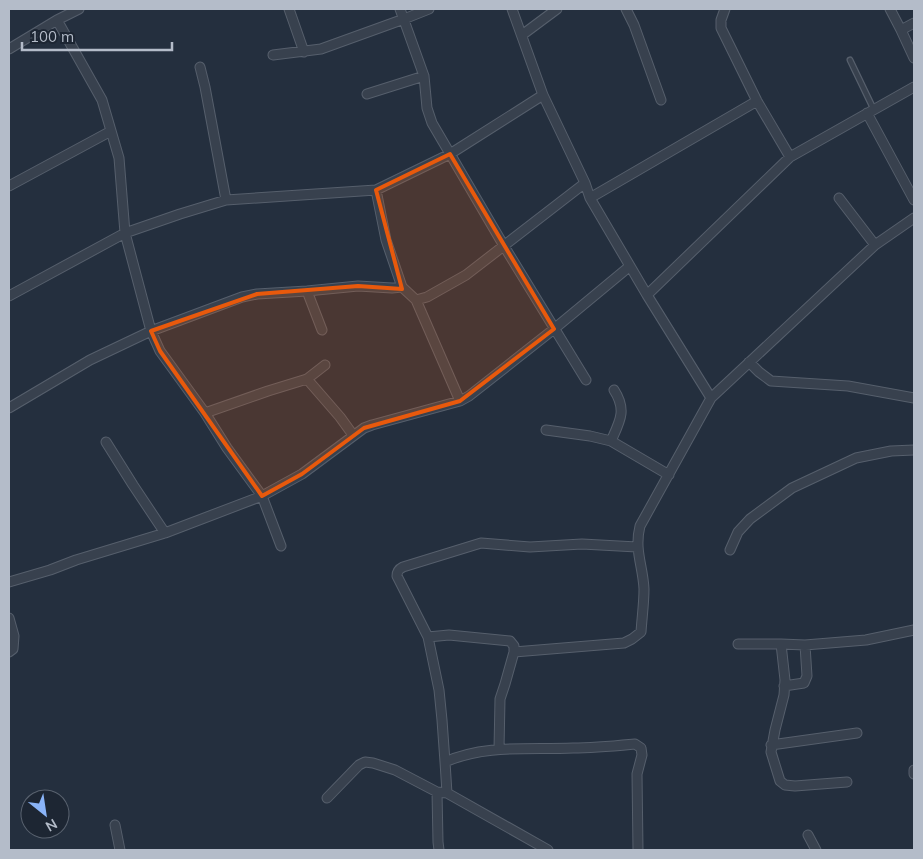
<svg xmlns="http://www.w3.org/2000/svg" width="923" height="859" font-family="Mulish,sans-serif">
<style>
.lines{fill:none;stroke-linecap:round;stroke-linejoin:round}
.lane-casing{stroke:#565f6c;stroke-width:7}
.street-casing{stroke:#565f6c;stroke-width:11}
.lane{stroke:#38414e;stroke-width:4.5}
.street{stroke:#38414e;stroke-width:9}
.marked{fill:#e8590c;fill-opacity:0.2;stroke:#e8590c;stroke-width:4;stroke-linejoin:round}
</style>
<rect width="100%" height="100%" fill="#242f3e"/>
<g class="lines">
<defs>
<path id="lane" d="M 850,60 L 874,110"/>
<path id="street" d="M 289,9 L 304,52
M 400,9 L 424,76 L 427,108 L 432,123 L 504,246 L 586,380
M 512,9 L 543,95 L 585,183 L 590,198 L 647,295 L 711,398
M 626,9 L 634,25 L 661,100
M 725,9 L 721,20 L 721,28 L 757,101 L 790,157
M 890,9 L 901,30 L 914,58
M 57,20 L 102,100 L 119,158 L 125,233 L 151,331 L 160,351 L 205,413 L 227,448 L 262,496 L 281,546
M 901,30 L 914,23
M 522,35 L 557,9
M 9,49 L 57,20 L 79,9
M 273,55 L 321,49 L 404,19 L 429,9
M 200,67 L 205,87 L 226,200
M 367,94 L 424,76
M 867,113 L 914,200
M 9,186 L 111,131
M 376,190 L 386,240 L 402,287 L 416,300 L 460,401
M 590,198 L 757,101
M 839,198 L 875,245
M 307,291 L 322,330
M 647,295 L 790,157 L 914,87
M 9,296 L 125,233 L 180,214 L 226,200 L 376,190 L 450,154 L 543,95
M 416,300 L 427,297 L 466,275 L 585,183
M 749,362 L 759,372 L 771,381 L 848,386 L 914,398
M 307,379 L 340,417 L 353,435
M 9,408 L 90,360 L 151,331 L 242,297 L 257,294 L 307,291 L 358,286 L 392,288 L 402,287
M 205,413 L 268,391 L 307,379 L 325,365
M 546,430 L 590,436 L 611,441 L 669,475
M 611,441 C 620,421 627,410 614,390
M 106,442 L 133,485 L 165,533
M 730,550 L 738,532 L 750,519 L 792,488 L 856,458 L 891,451 L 914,450
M 9,582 L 50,570 L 76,560 L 165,533 L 262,496 L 302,474 L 364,428 L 372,425 L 460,401 L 469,396 L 554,329 L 630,266
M 9,618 L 14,636 L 13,649 L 9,652
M 428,637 L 449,635 L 510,641 L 514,646 L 514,652 L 505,684 L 500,699 L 499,749
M 738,644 L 781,644 L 805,645 L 866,640 L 914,630
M 781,644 L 785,680 L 784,695 L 775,730 L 771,752 L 780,781 L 785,785 L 795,786 L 847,782
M 514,652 L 624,643 L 632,639 L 641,632 C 642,617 644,603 644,589 C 643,566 634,550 640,526 L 711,398 L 875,245 L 914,218
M 784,686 L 804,683 L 807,676 L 805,645
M 771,745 L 857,733
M 445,762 L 442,720 L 439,690 L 428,637 L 397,576 C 397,571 399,569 403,567 L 481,543 L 530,547 L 582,544 L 637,547
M 914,770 L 914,774
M 437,792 L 438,842 L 439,850
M 447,793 L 445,762 C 485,744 530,750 573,748 C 594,748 614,746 635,744 L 641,748 L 642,755 L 637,774 L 638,850
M 327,798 L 359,765 L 365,762 L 373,763 L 395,770 L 437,792 L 447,793 L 548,850
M 115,825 L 120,850
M 808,835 L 816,850"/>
</defs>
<use href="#lane" class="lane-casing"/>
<use href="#street" class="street-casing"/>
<use href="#lane" class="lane"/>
<use href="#street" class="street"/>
</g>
<path class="marked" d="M 450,154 L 554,329 L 460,401 L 364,428 L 302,474 L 262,496 L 160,351 L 151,331 L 257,294 L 358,286 L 402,289 L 376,190 Z"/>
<rect width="923" height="859" fill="none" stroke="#b4bcc9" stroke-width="20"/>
<g transform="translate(45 814) rotate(150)"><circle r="24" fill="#1d2633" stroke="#59626f"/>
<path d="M0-4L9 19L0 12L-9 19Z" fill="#8ab4f8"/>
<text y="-8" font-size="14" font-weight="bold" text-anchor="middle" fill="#b4bcc9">N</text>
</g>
<path d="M22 42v8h150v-8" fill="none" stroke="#b4bcc9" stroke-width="2.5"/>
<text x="30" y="42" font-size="15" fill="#b4bcc9" stroke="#1d2633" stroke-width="4" paint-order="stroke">100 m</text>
</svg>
